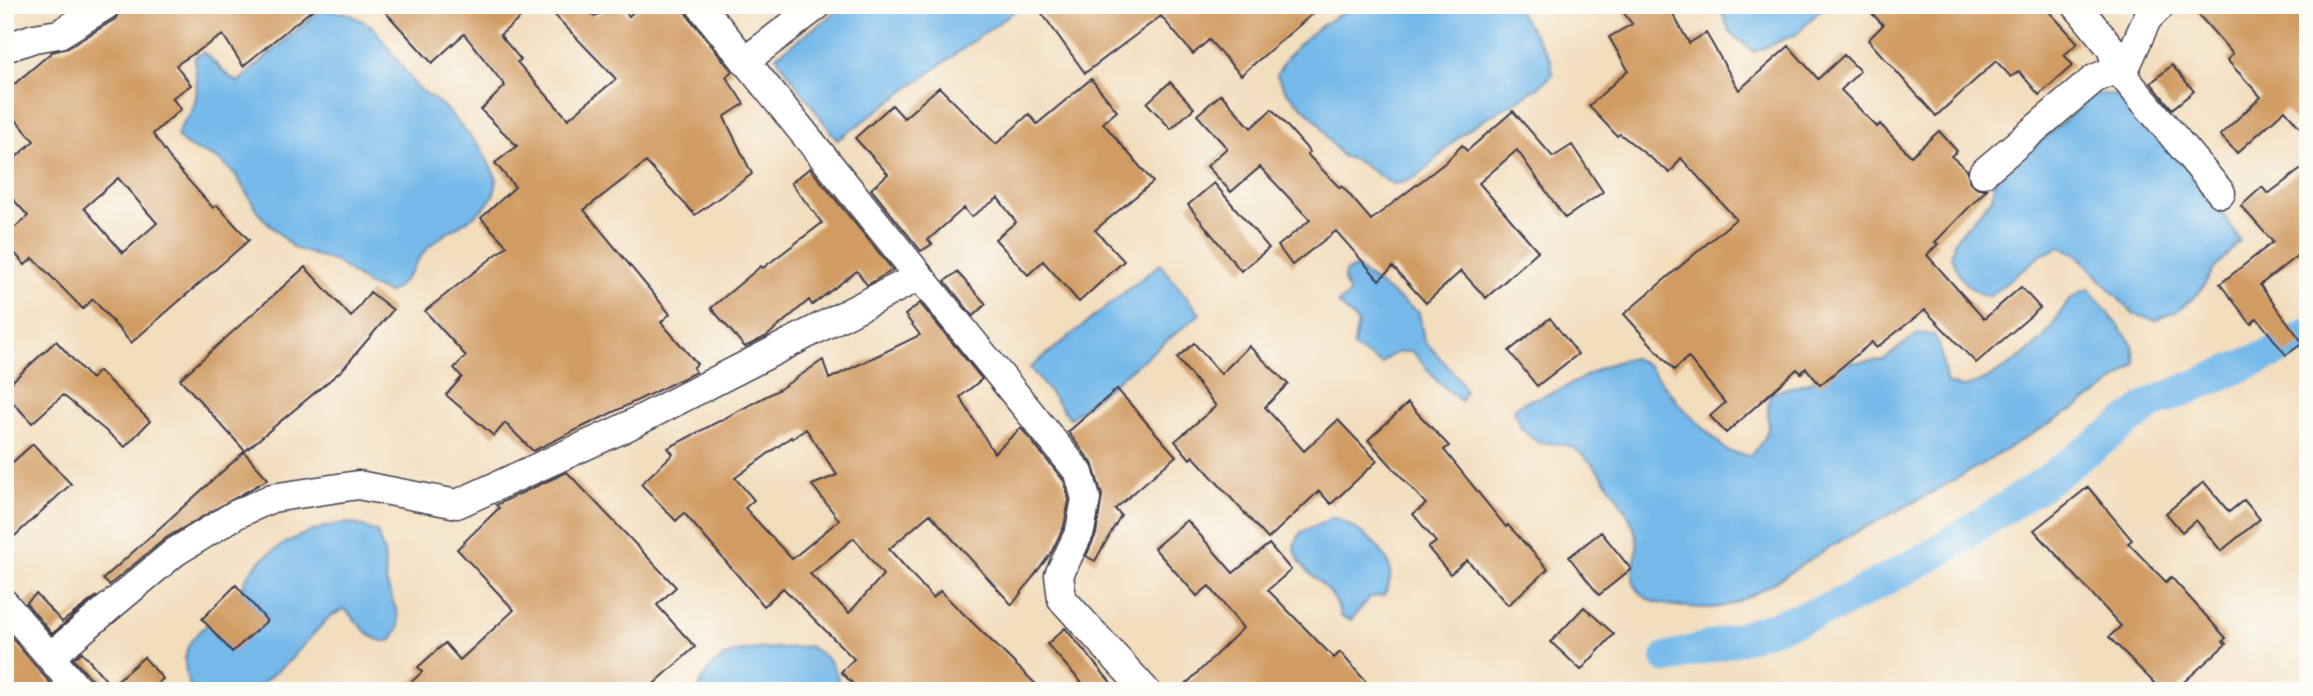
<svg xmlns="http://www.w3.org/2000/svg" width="2313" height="696" font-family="'Gentium Book Plus',serif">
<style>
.water{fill:#74b9ea;stroke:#4b6e92;stroke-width:2}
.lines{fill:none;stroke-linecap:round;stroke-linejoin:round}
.canal{stroke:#74b9ea;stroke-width:32}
.building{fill:#d19c63;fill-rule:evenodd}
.street-casing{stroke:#413e4e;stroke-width:31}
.street{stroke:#fff;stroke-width:28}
</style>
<rect width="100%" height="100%" fill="#fdfcf7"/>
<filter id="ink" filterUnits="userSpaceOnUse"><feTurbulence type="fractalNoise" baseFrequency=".0143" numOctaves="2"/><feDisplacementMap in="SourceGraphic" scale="14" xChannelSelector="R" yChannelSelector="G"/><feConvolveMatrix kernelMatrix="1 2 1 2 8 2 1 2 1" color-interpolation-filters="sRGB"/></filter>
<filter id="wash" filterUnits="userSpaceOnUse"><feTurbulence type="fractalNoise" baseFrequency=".00686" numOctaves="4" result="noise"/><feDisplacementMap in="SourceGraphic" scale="28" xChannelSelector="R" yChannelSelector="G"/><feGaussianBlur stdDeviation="1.57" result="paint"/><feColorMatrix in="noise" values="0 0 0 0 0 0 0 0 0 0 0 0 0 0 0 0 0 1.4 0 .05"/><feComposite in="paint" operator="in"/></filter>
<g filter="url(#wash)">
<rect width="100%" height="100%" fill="#f2ddbd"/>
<path class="water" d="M 846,5 L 1023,5 L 837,140 L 776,56 Z
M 1360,5 L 1514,5 L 1551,59 L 1553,74 C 1528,100 1491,111 1462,134 C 1442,150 1421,184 1392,184 L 1357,161 L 1342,156 L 1328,139 L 1320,124 L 1287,92 L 1277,76 C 1289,45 1329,17 1360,5 Z
M 1718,5 L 1825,5 L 1797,34 L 1754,52 L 1731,33 Z
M 320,10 L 347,13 L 372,26 L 417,87 L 443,106 L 480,147 L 497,179 C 495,216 454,223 431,245 C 412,262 413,277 389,293 L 368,285 L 336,262 L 294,248 L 260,215 L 235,174 L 217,158 L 189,147 L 177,137 C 180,122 188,120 193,108 C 200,91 195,74 195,57 L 203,52 C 216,61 224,76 238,82 Z
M 2096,94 C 2103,94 2111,93 2117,96 C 2145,113 2224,210 2240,241 L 2214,269 L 2198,294 L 2177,311 L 2156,320 L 2133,314 L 2077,254 L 2060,247 L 2041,255 L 1989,297 C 1967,290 1958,278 1951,256 L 1955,240 L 1992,198 L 1994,181 Z
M 1160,264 L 1200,314 L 1070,418 L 1030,368 Z
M 1355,267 L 1419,313 L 1424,340 L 1459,379 L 1465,391 L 1461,401 L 1437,381 L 1413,352 C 1399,351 1390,353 1382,364 L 1353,347 L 1358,323 L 1338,303 L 1350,294 L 1344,281 L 1345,272 Z
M 2089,289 L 2133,345 L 2136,364 L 2103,391 C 2045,426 1988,462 1929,494 C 1898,511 1866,526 1835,544 C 1805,561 1757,598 1724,606 C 1710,610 1658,607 1646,598 C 1621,579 1640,561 1637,540 C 1634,516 1598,466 1579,452 C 1568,443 1553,443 1539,443 L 1521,429 L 1514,409 C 1525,399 1535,399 1549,394 C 1582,383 1596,363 1634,358 L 1647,365 L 1682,407 L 1727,451 L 1749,456 C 1779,428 1763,426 1770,393 L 1810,382 L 1843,363 L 1883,360 L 1919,333 L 1934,335 C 1943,349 1942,367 1947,383 C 1952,384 1958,387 1963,387 C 1983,386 2028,353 2042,339 C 2060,320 2062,297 2089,289 Z
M 1334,517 C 1363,531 1408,559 1383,596 L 1370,597 L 1351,620 L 1341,617 C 1333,578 1301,581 1294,546 L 1301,532 Z
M 352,523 L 377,532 L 384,553 L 386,582 L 398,615 L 399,627 L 392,640 C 371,646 359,621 344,609 L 329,617 L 288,662 L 252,691 L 192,691 C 168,635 211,630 239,594 C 243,589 244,580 248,575 C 270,545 317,524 352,523 Z
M 809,646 C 830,658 838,667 840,691 L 698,691 C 716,637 763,653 809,646 Z"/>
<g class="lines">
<path class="canal" d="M 1667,658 L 1735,640 L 1834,607 L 1934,554 L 2039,486 L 2153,403 L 2271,354 L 2308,334"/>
</g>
<g id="blocks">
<path class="building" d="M 123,5 L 318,5 L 243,66 L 223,35 L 176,65 L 191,85 L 172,98 L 181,109 L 153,134 L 174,164 L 213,208 L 217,205 L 249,240 L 131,343 L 93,299 L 83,309 L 33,258 L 25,265 L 5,242 L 5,236 L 28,216 L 5,190 L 5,167 L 34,141 L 5,107 L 5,92 L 52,52 L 68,48 L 115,19 ZM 118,178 L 157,223 L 123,253 L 84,208 Z
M 379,5 L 536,5 L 500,35 L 521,60 L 517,62 L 568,119 L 616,79 L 545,5 L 583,5 L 595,17 L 608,5 L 619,5 L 629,16 L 641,5 L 684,5 L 687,15 L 732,71 L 726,77 L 744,104 L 724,117 L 752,174 L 695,215 L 646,162 L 584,210 L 670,314 L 661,322 L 697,364 L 693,368 L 696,372 L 533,451 L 505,423 L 494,436 L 446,395 L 462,377 L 454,368 L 466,356 L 425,311 L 507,246 L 481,218 L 515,187 L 495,163 L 517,146 L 481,110 L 505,86 L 464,34 L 432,63 Z
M 1036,5 L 1323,5 L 1241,75 L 1209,40 L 1193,54 L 1161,16 L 1085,73 Z
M 1618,5 L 1668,5 L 1689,43 L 1706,33 L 1739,90 L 1789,46 L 1818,79 L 1844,55 L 1860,71 L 1841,90 L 1877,127 L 1880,124 L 1911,156 L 1939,131 L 1957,151 L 1951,156 L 1967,170 L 1970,183 L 1978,189 L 1987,189 L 1935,242 L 1938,244 L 1927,255 L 1984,319 L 2021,287 L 2040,308 L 1976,363 L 1925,310 L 1876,348 L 1872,342 L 1820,385 L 1806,368 L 1801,373 L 1797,369 L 1726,433 L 1710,416 L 1725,403 L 1688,357 L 1674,370 L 1624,314 L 1736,219 L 1681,158 L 1670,173 L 1620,134 L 1617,136 L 1589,106 L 1628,70 L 1609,37 L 1632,24 Z
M 1864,5 L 2043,5 L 2078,43 L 2064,55 L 2073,65 L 2039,95 L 2019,71 L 2011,77 L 1996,61 L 1936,116 L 1868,40 L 1883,25 Z
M 2190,5 L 2308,5 L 2308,137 L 2285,110 L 2237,153 L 2220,135 L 2261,97 L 2227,60 L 2233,54 Z
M 2172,65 L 2194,91 L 2172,109 L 2151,83 Z
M 1091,79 L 1117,111 L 1103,123 L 1153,182 L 1095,230 L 1124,261 L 1079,302 L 1043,261 L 1028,275 L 995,239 L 1016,222 L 998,198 L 971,217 L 964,208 L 928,240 L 932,244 L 921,251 L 871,189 L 888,174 L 855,138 L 892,105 L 904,118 L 939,87 L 996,144 L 1029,114 L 1037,124 Z
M 1170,82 L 1194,108 L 1171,129 L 1147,103 Z
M 1221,94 L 1251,128 L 1272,109 L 1310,152 L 1307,154 L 1340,188 L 1342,186 L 1371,220 L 1446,162 L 1462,145 L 1467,151 L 1513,111 L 1553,157 L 1572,145 L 1603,192 L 1565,218 L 1517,150 L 1479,183 L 1538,251 L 1486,298 L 1461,271 L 1426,303 L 1393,267 L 1379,280 L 1336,231 L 1292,265 L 1278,246 L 1310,220 L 1260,167 L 1231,192 L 1207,166 L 1227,148 L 1197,115 Z
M 2308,164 L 2308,247 L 2260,285 L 2303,343 L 2286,355 L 2257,318 L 2251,324 L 2220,284 L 2273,242 L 2241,206 L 2262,187 L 2268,194 Z
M 810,168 L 893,270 L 867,285 L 857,271 L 812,305 L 809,300 L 767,336 L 745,347 L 711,308 L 761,266 L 763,268 L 822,223 L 791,183 Z
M 1214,183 L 1269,248 L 1241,271 L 1188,205 Z
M 305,267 L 351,317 L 370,292 L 393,310 L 342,370 L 245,451 L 180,379 Z
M 957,272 L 986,304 L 973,316 L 945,281 Z
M 920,303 L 982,379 L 960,397 L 994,453 L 1021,428 L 1064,481 L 1069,500 L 1064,526 L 1051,553 L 1012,605 L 930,514 L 889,549 L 933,598 L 940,591 L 1043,691 L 860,691 L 841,672 L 854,659 L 783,588 L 764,606 L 684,513 L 676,521 L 641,484 L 673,454 L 668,448 L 780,389 L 823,360 L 829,379 L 920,335 L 905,315 ZM 806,429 L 837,475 L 812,485 L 839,520 L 792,559 L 745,508 L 754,500 L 735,478 L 791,437 L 792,439 ZM 854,538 L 883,575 L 849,613 L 810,574 Z
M 1550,318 L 1578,354 L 1537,386 L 1509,351 Z
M 56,341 L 91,379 L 99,371 L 150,421 L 125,447 L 63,395 L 32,423 L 5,394 L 5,388 Z
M 1194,343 L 1221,374 L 1249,346 L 1288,384 L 1265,407 L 1304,451 L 1338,420 L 1377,461 L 1331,504 L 1319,491 L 1268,539 L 1193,456 L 1190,459 L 1175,441 L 1216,406 L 1177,358 Z
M 1117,389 L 1176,456 L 1115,509 L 1121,515 L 1095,561 L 1086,556 L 1096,534 L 1102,495 L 1092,463 L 1068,432 Z
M 1408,403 L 1449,446 L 1444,450 L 1506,527 L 1508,525 L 1548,569 L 1508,605 L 1467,560 L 1450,574 L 1428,548 L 1436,542 L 1413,514 L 1426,504 L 1368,440 Z
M 33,444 L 71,484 L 5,545 L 5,469 Z
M 244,452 L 268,479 L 166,538 L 109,585 L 103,579 Z
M 567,472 L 676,587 L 657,605 L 695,647 L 646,691 L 402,691 L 422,672 L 418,667 L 445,643 L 460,660 L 514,610 L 457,549 L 499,508 L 496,505 Z
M 2204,482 L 2229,512 L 2244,500 L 2260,519 L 2221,551 L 2196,520 L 2182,532 L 2166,513 Z
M 2088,487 L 2132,540 L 2128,543 L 2166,582 L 2171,577 L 2226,638 L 2223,641 L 2226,644 L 2174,691 L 2162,691 L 2109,637 L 2121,626 L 2034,530 Z
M 1187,520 L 1233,573 L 1269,544 L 1291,570 L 1268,590 L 1334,658 L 1340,652 L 1374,691 L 1179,691 L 1243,628 L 1209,586 L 1197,596 L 1154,548 Z
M 1601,532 L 1631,569 L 1599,595 L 1569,557 Z
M 236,585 L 267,621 L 232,652 L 202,619 Z
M 36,594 L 62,622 L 97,596 L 52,634 L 26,603 Z
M 1584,607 L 1614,634 L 1581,670 L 1551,642 Z
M 1065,628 L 1118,691 L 1089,691 L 1047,644 Z
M 5,630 L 57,691 L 5,691 Z
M 82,652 L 111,686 L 144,657 L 163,679 L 149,691 L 95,691 L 92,680 L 73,659 Z"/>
</g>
</g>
<g filter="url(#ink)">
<use href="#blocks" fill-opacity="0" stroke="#413e4e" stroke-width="2"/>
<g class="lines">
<defs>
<path id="street" d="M 700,5 L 1079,473 L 1086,499 L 1080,531 L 1059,575 L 1062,599 L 1146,691
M 2076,5 L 2111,48 L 2118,70 L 2221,193
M 5,48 L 34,38 L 59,34 L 106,5
M 745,61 L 818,5
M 1983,173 L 2094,79 L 2127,64 L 2147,19 L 2161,5
M 5,604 L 79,691
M 51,656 L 175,552 L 235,515 L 272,498 L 358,485 L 457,504 L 622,429 L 918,277"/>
</defs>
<use href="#street" class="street-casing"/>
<use href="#street" class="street"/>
</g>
</g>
<rect width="2313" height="696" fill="none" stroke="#fdfcf7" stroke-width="28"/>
</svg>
